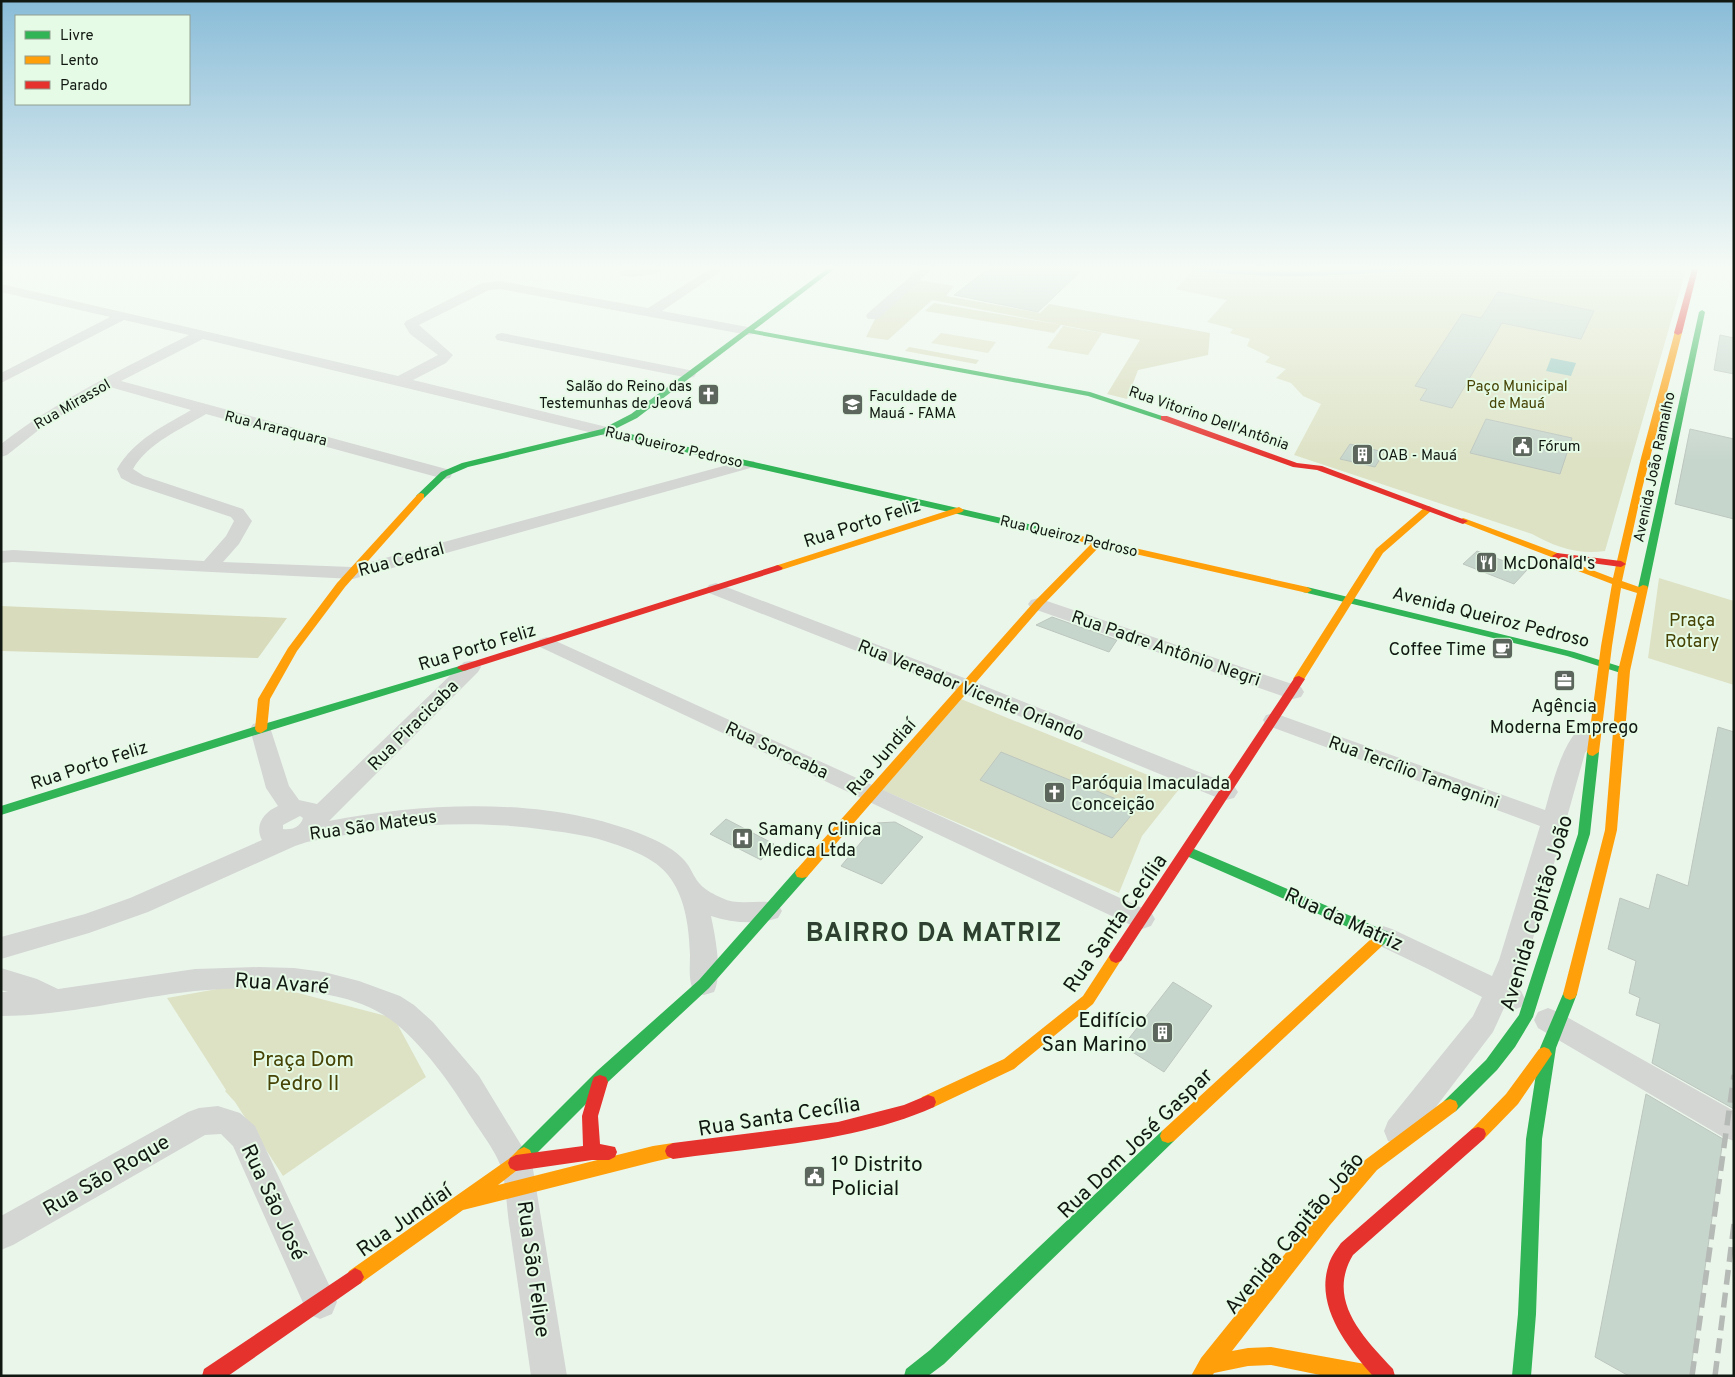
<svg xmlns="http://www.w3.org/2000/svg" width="1735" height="1377" font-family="Overpass,sans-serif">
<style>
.green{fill:#dde2c5}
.forest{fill:#d8dcbc}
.water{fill:#9ac9c0}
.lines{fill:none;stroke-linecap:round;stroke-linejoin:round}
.stream{stroke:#9ac9c0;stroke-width:4}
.building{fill:#c7d6cd;stroke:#bcc6be}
.street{fill:#d4d6d4;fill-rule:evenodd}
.fast{fill:#30b455;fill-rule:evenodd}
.slow{fill:#ff9f0a;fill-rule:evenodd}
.jam{fill:#e5322d;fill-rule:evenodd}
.rail{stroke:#b6bab6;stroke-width:5.5;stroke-dasharray:15 8;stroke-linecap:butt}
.labels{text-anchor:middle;stroke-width:4;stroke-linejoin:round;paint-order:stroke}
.far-poi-label{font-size:15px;fill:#111811;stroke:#e6fbe6;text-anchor:start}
.far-park-label{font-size:15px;fill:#464305;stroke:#e6fbe6}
.far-street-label{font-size:15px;fill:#111811;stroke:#e6fbe6}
.street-label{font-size:18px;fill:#111811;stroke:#e6fbe6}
.poi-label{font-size:18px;fill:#111811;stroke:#e6fbe6;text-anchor:start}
.park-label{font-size:18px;fill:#464305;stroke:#e6fbe6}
.near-street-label{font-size:21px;fill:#111811;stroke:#e6fbe6}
.near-poi-label{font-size:21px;fill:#111811;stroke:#e6fbe6;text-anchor:end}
.near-park-label{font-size:21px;fill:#464305;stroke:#e6fbe6}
.near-district-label{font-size:26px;font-weight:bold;letter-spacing:1px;fill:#2e402f;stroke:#e6fbe6}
</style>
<rect width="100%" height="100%" fill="#ebf6eb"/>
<path class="green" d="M 1194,269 L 1686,269 L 1605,551 C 1579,555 1555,547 1532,534 L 1294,455 L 1321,404 L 1303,396 L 1291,383 L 1276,378 L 1286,369 L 1265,362 L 1270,357 L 1247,346 L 1250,339 L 1230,333 L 1233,329 L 1207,322 L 1227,300 L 1176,289 Z
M 1063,326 L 1102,333 L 1088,355 L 1047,348 Z
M 941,333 L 996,342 L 988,353 L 931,343 Z
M 1659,578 L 1734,601 L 1734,685 L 1648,658 Z
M 961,699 L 1180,788 L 1142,836 L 1119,893 L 882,790 Z
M 256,982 L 394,1018 L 426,1077 L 283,1176 L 235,1102 L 225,1091 L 226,1090 L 167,998 Z"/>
<path class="forest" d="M 918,280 L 954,286 L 946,296 L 1040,313 L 1049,304 L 1210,333 L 1208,355 L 1138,370 L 1127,399 L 1107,394 L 1140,340 L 932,300 L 888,340 L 866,337 L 876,317 Z
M 934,303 L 1061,325 L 1054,333 L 925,311 Z
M 909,347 L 979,360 L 976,364 L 905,351 Z
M 1,606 L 287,618 L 258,658 L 1,651 Z"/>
<path class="water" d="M 1551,358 L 1576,363 L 1571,376 L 1546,371 Z"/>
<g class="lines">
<path class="stream" d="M 1196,269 C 1266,277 1334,275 1404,269"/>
</g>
<path class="building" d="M 988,269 L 1072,269 L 1071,271 L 1080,272 L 1038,312 L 954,295 Z
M 1498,292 L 1594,311 L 1581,339 L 1502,323 L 1452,408 L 1420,400 L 1427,389 L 1415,386 L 1462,314 L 1481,318 Z
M 1720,335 L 1734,338 L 1734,374 L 1714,370 Z
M 1486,419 L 1572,438 L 1560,474 L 1470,453 Z
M 1690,429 L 1734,439 L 1734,519 L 1675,504 Z
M 1350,444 L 1384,452 L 1375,467 L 1340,459 Z
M 1477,551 L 1512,564 L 1527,570 L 1514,584 L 1463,564 Z
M 1052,617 L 1117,640 L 1109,652 L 1036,625 Z
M 1718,727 L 1734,732 L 1734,1109 L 1652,1063 L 1660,1024 L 1636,1015 L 1640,998 L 1629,993 L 1636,961 L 1608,949 L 1620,898 L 1649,909 L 1657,874 L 1688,886 Z
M 1001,752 L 1131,805 L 1130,817 L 1112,838 L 980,780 Z
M 726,819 L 774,844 L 761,860 L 710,834 Z
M 895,822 L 923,837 L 882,884 L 841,866 L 877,823 Z
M 1173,982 L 1212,1006 L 1164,1072 L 1123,1046 Z
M 1646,1094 L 1723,1139 L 1690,1376 L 1629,1376 L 1595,1357 Z"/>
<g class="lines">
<path class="street" d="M 637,269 L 665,269 C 659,275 624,280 619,274 L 621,271 Z
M 710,269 L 724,269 L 662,311 L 753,328 L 755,331 L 753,334 L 748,335 L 500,289 L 489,290 L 419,325 L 453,355 L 446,363 L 413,380 L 611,428 L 613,431 L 611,434 L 605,436 L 203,339 L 121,381 L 450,470 L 452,474 L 450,478 L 444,479 L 206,414 C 180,430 149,442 133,469 L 144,476 L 243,509 L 252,521 L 239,544 L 223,562 L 352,567 L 742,461 L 754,461 L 756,464 L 754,467 L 353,579 L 13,562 L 1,563 L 1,551 L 13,550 L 204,561 L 226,536 L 234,521 L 231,517 L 132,484 L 121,478 L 117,469 C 135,439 162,427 191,410 L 110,387 L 45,425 L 7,455 L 1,457 L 1,444 C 59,399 124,368 189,335 L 124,320 L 1,383 L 1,373 L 110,317 L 1,292 L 1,284 L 398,376 L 438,355 L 410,334 L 404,324 L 406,321 L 482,283 L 500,281 L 648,308 Z
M 818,269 L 835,269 L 829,273 L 820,272 Z
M 919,269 L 932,269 L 878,319 L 868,319 L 866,316 L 868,313 Z
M 502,333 L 689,370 L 694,371 L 696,374 L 694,377 L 689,378 L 497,340 L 495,337 L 497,334 Z
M 716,583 L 972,681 L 1234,786 L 1238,792 L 1234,798 L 1226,800 L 1218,798 L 958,691 L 709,593 L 706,589 L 709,585 Z
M 1038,598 L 1301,687 L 1304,692 L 1301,697 L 1293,699 L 1285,697 L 1031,608 L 1028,604 L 1031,600 Z
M 547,637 L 1151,912 L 1155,919 L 1151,926 L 1142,929 L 1133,926 L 540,647 L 537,643 L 540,639 Z
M 471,661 L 478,662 L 481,667 L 478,672 L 329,821 C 431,801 558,796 655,840 C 667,846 680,853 688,865 C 692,871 695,879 700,884 C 705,890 715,895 722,898 C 740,907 760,898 778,904 L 782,911 L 778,918 C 756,925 733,923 711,916 C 715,935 723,974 714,992 L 704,995 L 694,992 C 688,980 690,968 690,955 C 689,929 686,901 671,879 C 658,860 635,851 614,844 C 592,836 570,833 547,830 C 466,818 387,826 307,842 L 295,846 L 148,912 L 89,933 L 1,959 L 1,937 L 85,914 L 130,898 L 262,840 C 254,825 264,812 278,806 L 266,788 L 250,729 L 253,724 L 261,722 L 269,724 L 289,786 L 299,800 L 317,804 L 464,662 ZM 300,816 L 303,818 C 300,828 291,830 283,829 L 283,825 Z
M 1274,713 L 1545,810 C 1552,786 1568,712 1603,721 L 1606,726 L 1585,753 L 1527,960 L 1514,987 L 1521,991 L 1525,999 L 1521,1007 L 1511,1011 L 1504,1008 L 1493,1032 L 1410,1141 L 1399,1145 L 1388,1141 L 1384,1131 L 1388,1121 L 1473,1016 L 1482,997 L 1428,969 L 1374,943 L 1370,936 L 1374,929 L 1383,926 L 1392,929 L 1492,976 L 1499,960 L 1540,826 L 1266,725 L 1263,720 L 1266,715 Z
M 259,967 L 294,968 L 324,972 L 359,981 L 400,996 L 414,1005 L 433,1022 L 479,1076 L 532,1163 L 567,1376 L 531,1376 C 524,1327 517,1278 510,1230 C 507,1212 506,1183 501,1167 C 496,1151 475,1124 466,1109 C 448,1079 412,1031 382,1014 C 335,985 248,986 195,991 C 130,998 67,1016 1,1016 L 1,992 L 8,992 L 1,990 L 1,968 L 37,979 L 58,989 L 195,969 Z
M 1548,1008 L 1558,1012 L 1734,1111 L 1734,1141 L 1723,1137 L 1538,1028 L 1534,1020 L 1538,1012 Z
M 218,1106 L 240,1113 L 255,1126 L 337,1302 L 332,1314 L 320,1319 L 308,1314 L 233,1146 L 221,1134 L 205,1135 L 13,1245 L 1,1250 L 1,1216 L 188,1112 L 199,1108 Z"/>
<path class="fast" d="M 827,269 L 834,269 L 754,330 L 1090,392 L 1168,418 L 1161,420 L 1088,396 L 749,333 L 637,418 L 613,430 L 1077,535 L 1082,538 L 1077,541 L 605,434 L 468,467 L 447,476 L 424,498 L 418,498 L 416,496 L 441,472 L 462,463 L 602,429 L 631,414 Z
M 1702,310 L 1705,312 L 1648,588 L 1643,591 L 1638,588 L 1699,312 Z
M 1307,587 L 1574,652 L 1628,669 L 1630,671 L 1624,674 L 1567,656 L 1303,592 L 1302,590 Z
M 463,665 L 469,668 L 467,670 L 265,732 L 1,815 L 1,806 L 257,726 Z
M 1593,748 L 1599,752 L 1590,834 L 1533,1017 L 1515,1047 L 1497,1070 L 1456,1111 L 1450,1113 L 1444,1111 L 1442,1106 L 1444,1101 L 1486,1060 L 1519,1015 L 1578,834 L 1587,752 Z
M 1187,846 L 1388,932 L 1390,936 C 1386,944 1380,950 1371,947 L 1369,943 L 1373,938 L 1182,854 L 1180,851 L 1182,848 Z
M 802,868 L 807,869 L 809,873 L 807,877 L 709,988 L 609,1081 L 530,1160 L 524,1163 L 518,1160 L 516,1155 L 518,1150 L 597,1071 L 699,980 L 797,869 Z
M 1570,988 L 1575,990 L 1577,994 L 1556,1048 L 1542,1139 L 1536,1314 L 1531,1376 L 1512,1376 L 1518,1314 L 1526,1139 L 1540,1048 L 1563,994 L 1565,990 Z
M 1168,1129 L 1174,1131 L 1176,1136 L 1174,1141 L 944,1364 L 928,1376 L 904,1376 L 906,1369 L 930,1350 L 1162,1131 Z"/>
<path class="slow" d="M 1675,331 L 1682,333 L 1642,489 L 1622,581 L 1639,587 L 1643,585 L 1647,586 L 1648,588 L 1630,671 L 1617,830 L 1577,994 L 1575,998 L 1570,1000 L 1565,998 L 1563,994 L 1605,830 L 1618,671 L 1637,593 L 1621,588 L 1612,646 L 1599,752 L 1593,756 L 1589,755 L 1587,752 L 1601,646 L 1612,584 L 1573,569 L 1554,558 L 1458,521 L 1463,518 L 1466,519 L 1560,554 L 1579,565 L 1613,578 L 1641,458 Z
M 421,493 L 424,494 L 424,498 L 345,587 L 297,651 L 270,699 L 267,729 L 261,733 L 257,732 L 255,729 L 258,699 L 288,648 L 337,583 L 418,494 Z
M 1428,506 L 1431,507 L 1431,511 L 1383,553 L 1303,681 L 1295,681 L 1293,679 L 1376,549 L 1425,507 Z
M 959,507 L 964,510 L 962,512 L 781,570 L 775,570 L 773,568 L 775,566 Z
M 1077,535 L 1307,587 L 1312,590 L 1307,593 L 1100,546 L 1042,606 L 807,877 L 802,878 L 797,877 L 795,873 L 797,869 L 1034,602 L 1091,544 L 1074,540 L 1074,536 Z
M 1376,937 L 1381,939 L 1383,943 L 1381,947 L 1174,1141 L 1168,1143 L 1162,1141 L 1160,1136 L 1162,1131 L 1371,939 Z
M 1116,951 L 1121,953 L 1123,957 L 1093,1004 L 1014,1069 L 934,1107 L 928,1109 L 922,1107 L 920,1102 L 922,1097 L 1004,1059 L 1083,996 L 1111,953 Z
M 1544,1047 L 1549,1049 L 1552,1054 L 1518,1104 L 1484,1139 L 1478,1141 L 1472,1139 L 1470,1134 L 1472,1129 L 1506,1094 L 1539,1049 Z
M 1450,1099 L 1456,1101 L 1458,1106 L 1456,1111 L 1377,1170 L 1330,1225 L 1232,1351 L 1248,1348 L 1271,1347 L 1376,1366 L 1383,1369 L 1385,1376 L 1325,1376 L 1271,1365 L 1248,1366 L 1214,1373 L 1212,1376 L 1191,1376 L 1201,1358 L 1318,1213 L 1365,1160 L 1444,1101 Z
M 673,1143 L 679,1146 L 681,1151 L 679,1156 L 653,1162 L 463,1210 L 361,1283 L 355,1286 L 349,1283 L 346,1277 L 349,1271 L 510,1158 L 518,1150 L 524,1147 L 530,1150 L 532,1155 L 530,1160 L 498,1185 L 653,1146 Z"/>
<path class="jam" d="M 1692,269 L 1698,269 L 1682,333 L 1678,335 L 1674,333 Z
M 1161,416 L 1167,416 L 1297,463 L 1322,466 L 1468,521 L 1463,524 L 1460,523 L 1317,470 L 1293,467 L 1161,420 Z
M 1557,553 L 1621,561 L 1626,564 L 1621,567 L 1554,558 L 1552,556 Z
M 778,565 L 783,568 L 781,570 L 467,670 L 463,671 L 457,668 L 459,666 Z
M 1299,676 L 1305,679 L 1121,961 L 1116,963 L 1111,961 L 1109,957 L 1111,953 L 1295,677 Z
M 600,1075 L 606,1077 L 608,1082 L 598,1116 L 600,1144 L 615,1147 L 617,1152 L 615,1157 L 609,1160 L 592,1160 L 516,1171 L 510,1168 L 508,1163 L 510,1158 L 516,1155 L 583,1146 L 582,1116 L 592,1082 L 594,1077 Z
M 928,1095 L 934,1097 L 936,1102 L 934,1107 C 857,1142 757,1147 673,1159 L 667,1156 L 665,1151 L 667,1146 L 673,1143 L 838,1122 L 904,1105 Z
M 1478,1127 L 1484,1129 L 1486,1134 L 1484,1139 L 1353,1255 C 1326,1300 1363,1337 1393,1369 L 1395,1376 L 1373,1376 C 1347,1347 1316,1307 1328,1267 C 1330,1258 1336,1250 1341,1243 L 1472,1129 Z
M 355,1268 L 361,1271 L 364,1277 L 361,1283 L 228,1376 L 202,1376 L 204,1369 Z"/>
<path class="rail" d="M 1692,1376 L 1734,1075
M 1715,1376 L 1734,1224"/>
</g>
<linearGradient id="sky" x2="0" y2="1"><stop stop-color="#89bcd8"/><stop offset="0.58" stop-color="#f6fbf6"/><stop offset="1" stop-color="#f6fbf6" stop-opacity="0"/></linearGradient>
<rect width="1735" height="461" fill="url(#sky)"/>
<defs>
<symbol id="church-square" viewBox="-11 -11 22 22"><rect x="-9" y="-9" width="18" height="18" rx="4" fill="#5d665d" stroke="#e6fbe6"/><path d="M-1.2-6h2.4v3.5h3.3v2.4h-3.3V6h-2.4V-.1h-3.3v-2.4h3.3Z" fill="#fff"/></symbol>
<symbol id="university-square" viewBox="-11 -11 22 22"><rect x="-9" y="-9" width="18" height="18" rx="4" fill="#5d665d" stroke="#e6fbe6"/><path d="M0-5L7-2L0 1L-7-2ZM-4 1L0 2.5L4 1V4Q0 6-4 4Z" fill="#fff"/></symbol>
<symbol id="civic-square" viewBox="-11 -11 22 22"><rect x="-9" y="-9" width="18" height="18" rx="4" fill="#5d665d" stroke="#e6fbe6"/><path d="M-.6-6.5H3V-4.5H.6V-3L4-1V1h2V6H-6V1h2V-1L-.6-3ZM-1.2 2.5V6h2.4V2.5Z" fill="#fff"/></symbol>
<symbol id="building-square" viewBox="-11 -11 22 22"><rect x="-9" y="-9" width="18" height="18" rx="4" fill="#5d665d" stroke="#e6fbe6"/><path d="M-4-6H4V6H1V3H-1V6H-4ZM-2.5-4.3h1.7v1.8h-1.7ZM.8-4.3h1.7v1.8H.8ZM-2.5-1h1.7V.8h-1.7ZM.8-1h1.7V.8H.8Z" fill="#fff"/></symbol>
<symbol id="restaurant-square" viewBox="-11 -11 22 22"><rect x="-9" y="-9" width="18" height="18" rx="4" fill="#5d665d" stroke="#e6fbe6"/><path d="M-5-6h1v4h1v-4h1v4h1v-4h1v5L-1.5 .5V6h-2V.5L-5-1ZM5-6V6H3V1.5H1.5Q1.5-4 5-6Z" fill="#fff"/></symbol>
<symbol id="cafe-square" viewBox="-11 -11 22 22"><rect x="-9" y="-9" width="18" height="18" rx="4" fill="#5d665d" stroke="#e6fbe6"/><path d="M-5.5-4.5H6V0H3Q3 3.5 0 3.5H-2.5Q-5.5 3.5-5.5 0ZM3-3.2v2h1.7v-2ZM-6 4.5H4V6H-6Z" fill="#fff"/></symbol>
<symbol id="office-square" viewBox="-11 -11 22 22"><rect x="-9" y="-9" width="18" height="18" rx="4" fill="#5d665d" stroke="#e6fbe6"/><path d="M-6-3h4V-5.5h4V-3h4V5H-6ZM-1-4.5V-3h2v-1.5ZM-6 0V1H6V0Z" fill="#fff"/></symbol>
<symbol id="hospital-square" viewBox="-11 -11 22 22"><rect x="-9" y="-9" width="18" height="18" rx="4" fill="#5d665d" stroke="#e6fbe6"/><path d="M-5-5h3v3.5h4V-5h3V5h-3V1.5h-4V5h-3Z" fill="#fff"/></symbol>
</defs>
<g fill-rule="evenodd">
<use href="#church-square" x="696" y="382" width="25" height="25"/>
<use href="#university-square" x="840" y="392" width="25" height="25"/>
<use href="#civic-square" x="1510" y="434" width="25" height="25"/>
<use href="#building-square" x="1350" y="442" width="25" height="25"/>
<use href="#restaurant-square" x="1474" y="550" width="25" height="25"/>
<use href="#cafe-square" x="1490" y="636" width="25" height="25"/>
<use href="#office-square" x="1552" y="668" width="25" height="25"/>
<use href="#church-square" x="1042" y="780" width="25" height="25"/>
<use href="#hospital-square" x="730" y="826" width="25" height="25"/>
<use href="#building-square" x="1150" y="1020" width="25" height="25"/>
<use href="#civic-square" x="802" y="1164" width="25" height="25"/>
</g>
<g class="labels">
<g class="far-poi-label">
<text x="692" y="391" text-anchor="end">Salão do Reino das<tspan x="692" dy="17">Testemunhas de Jeová</tspan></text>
<text x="869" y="401">Faculdade de<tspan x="869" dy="17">Mauá - FAMA</tspan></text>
<text x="1538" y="451">Fórum</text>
<text x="1378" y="460">OAB - Mauá</text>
</g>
<g class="far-park-label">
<text x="1517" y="391">Paço Municipal<tspan x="1517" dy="17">de Mauá</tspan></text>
</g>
<g class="far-street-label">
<text transform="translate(72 404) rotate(-30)" y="5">Rua Mirassol</text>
<text transform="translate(1209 418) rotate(19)" y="5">Rua Vitorino Dell'Antônia</text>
<text transform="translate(276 428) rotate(14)" y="5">Rua Araraquara</text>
<text transform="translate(674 447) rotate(13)" y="5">Rua Queiroz Pedroso</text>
<text transform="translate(1654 467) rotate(-78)" y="5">Avenida João Ramalho</text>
<text transform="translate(1069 536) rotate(13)" y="5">Rua Queiroz Pedroso</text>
</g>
<g class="street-label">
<text transform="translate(862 523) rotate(-18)" y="6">Rua Porto Feliz</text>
<text transform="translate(401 559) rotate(-15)" y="6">Rua Cedral</text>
<text transform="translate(1491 617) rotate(14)" y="6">Avenida Queiroz Pedroso</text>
<text transform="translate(477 647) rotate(-17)" y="6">Rua Porto Feliz</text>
<text transform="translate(1166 648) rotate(19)" y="6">Rua Padre Antônio Negri</text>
<text transform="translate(971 690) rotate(22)" y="6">Rua Vereador Vicente Orlando</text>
<text transform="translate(413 725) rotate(-45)" y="6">Rua Piracicaba</text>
<text transform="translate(777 750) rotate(25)" y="6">Rua Sorocaba</text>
<text transform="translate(881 757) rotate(-49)" y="6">Rua Jundiaí</text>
<text transform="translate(89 765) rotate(-18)" y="6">Rua Porto Feliz</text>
<text transform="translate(1414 772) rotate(20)" y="6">Rua Tercílio Tamagnini</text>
<text transform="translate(373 825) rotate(-8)" y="6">Rua São Mateus</text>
</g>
<g class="poi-label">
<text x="1503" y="569">McDonald's</text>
<text x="1486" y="655" text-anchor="end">Coffee Time</text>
<text x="1564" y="712" text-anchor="middle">Agência<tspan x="1564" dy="21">Moderna Emprego</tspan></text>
<text x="1071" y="789">Paróquia Imaculada<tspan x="1071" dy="21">Conceição</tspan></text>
<text x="758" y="835">Samany Clinica<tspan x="758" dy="21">Medica Ltda</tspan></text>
</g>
<g class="park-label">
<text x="1692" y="626">Praça<tspan x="1692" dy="21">Rotary</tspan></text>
</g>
<g class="near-street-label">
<text transform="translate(1536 913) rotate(-73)" y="7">Avenida Capitão João</text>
<text transform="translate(1344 919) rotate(24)" y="7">Rua da Matriz</text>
<text transform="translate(1115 923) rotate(-55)" y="7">Rua Santa Cecília</text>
<text transform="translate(282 983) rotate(4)" y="7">Rua Avaré</text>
<text transform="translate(779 1116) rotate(-9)" y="7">Rua Santa Cecília</text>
<text transform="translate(1135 1143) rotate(-44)" y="7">Rua Dom José Gaspar</text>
<text transform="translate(106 1175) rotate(-30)" y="7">Rua São Roque</text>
<text transform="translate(274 1202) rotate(65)" y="7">Rua São José</text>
<text transform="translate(404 1220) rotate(-35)" y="7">Rua Jundiaí</text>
<text transform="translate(1294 1233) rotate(-50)" y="7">Avenida Capitão João</text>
<text transform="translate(534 1269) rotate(82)" y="7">Rua São Felipe</text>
</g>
<g class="near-poi-label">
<text x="1147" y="1027">Edifício<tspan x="1147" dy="24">San Marino</tspan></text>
<text x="831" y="1171" text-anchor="start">1º Distrito<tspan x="831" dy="24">Policial</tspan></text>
</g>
<g class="near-park-label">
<text x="303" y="1066">Praça Dom<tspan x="303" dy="24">Pedro II</tspan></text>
</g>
<g class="near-district-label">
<text x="934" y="941">BAIRRO DA MATRIZ</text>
</g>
</g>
<rect width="1735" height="1377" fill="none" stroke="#111811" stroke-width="5"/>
<rect x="15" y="15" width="175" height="90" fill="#e6fbe6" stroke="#91a091"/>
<rect x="25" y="31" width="25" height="8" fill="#30b455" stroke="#91a091"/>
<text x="60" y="40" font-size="15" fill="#111811">Livre</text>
<rect x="25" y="56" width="25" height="8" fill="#ff9f0a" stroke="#91a091"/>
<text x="60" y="65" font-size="15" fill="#111811">Lento</text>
<rect x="25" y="81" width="25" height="8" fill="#e5322d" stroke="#91a091"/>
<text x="60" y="90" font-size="15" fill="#111811">Parado</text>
</svg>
